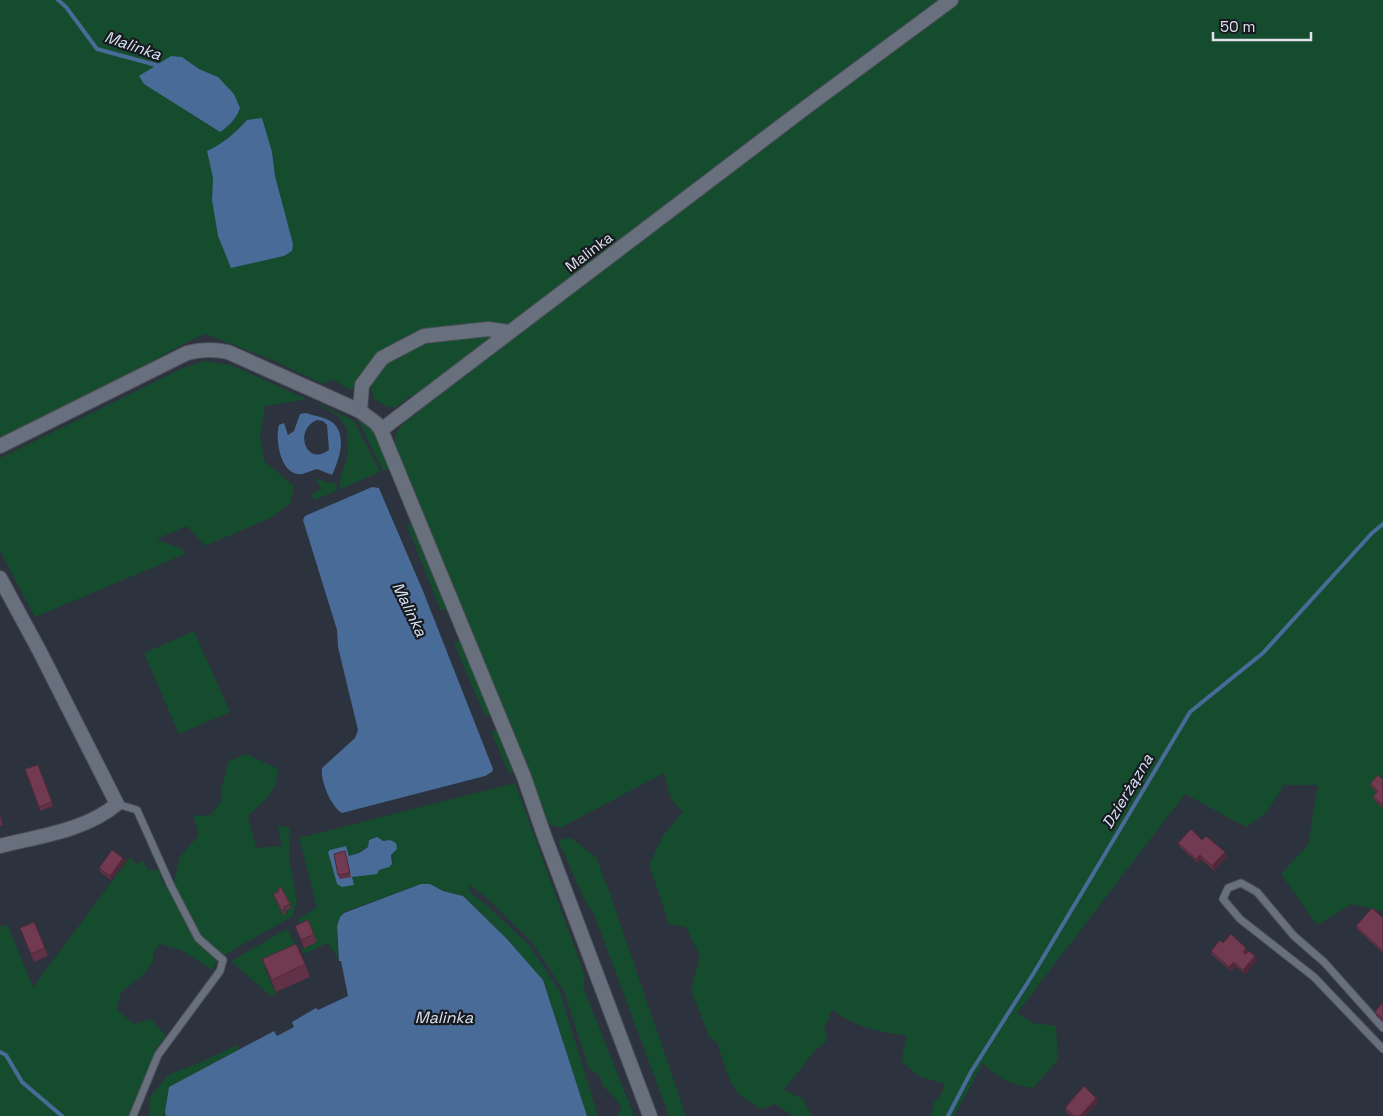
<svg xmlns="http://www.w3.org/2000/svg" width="1383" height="1116" font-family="'Space Grotesk',sans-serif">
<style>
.green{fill:#164c2e;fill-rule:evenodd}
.water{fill:#486b97;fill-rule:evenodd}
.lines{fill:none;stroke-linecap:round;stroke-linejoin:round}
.stream{stroke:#486b97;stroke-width:4}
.lane-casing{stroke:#494e58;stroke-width:9}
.street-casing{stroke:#494e58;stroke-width:16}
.lane{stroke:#686f7d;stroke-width:7}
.street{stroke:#686f7d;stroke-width:14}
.wall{fill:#613245}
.shaded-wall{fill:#4f2938}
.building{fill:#713a50;stroke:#4f2938}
.labels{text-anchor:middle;stroke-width:4.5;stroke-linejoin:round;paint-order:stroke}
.street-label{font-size:15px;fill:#dfe3eb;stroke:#171a20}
.water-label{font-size:16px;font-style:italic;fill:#d8e3f1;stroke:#171a20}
</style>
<rect width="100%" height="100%" fill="#2c323e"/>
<path class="green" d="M 0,0 L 1383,0 L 1383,911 L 1352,904 L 1317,925 L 1281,874 L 1308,845 L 1318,785 L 1284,785 L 1267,812 L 1246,827 L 1185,794 L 1017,1013 L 1033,1023 L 1056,1026 L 1058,1060 L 1033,1088 C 1011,1084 999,1080 983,1063 L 954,1116 L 931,1116 L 934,1102 L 940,1097 L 945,1084 L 918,1076 L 901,1061 L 907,1035 C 881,1033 851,1026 832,1009 L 824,1030 L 827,1037 L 825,1043 L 816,1049 L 784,1090 L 803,1099 L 812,1116 L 793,1116 L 775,1104 L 761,1109 L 738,1094 L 729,1078 L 717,1043 L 709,1036 L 691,990 L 700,956 L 686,927 L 669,924 L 649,865 L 664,834 L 683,812 L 671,799 L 664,773 L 560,828 L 549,824 L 395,445 C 393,428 407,421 419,412 L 410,396 L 395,408 L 386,406 L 374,399 L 370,385 L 350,390 L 332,379 L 323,384 L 277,362 L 206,334 C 181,343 158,359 135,371 C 90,395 45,416 0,437 ZM 182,57 L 199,69 L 218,77 L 220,132 L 189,113 L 161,93 ZM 247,120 L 272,152 L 275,176 L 292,251 L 284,256 L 231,268 L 218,236 L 212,200 L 213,178 L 207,151 C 224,143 234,134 247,120 Z
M 205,361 L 231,365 L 307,399 L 265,406 L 260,435 L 264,461 L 294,486 L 291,502 L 273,517 L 205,546 L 187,526 L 156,539 L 182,549 L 185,554 L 35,617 L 0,551 L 0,458 L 181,369 Z
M 308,399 L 354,421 L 380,472 L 341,489 L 339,482 L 348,455 L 347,429 L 338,416 Z
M 361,418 L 374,431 L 390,468 L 383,471 L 358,419 Z
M 316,478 L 328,483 L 335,483 L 338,490 L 314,500 L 312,494 L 321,490 Z
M 412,524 L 446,609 L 441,611 L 407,526 Z
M 194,631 L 230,712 L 179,734 L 144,653 Z
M 460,641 L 490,714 L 485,716 L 454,643 Z
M 496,730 L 513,771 L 512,775 L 508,772 L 491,731 Z
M 246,754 L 277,768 C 278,792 264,801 248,816 L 256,848 L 282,846 L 278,825 L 290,828 L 289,860 L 297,900 L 293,916 L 224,955 L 206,940 L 200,946 L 215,958 L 217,963 L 212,970 L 181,950 L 160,944 L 153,953 L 153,962 L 141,977 L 121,992 L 117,1010 L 134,1024 L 151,1019 L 166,1036 L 156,1049 L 129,1116 L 0,1116 L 0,927 L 7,924 L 33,987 L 130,857 L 136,864 L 144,861 L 148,870 L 159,870 L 164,887 L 174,882 L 180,857 L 199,835 L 193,816 L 211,815 L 222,800 L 222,786 L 229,761 Z
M 515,783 L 585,976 L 583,987 L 634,1116 L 616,1116 L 622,1108 L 615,1098 L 603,1086 L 599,1075 L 589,1069 L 564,991 L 532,942 L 487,898 L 468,884 L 471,894 L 483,902 L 529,945 L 560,992 L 598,1116 L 587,1116 L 543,980 L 506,938 L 463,896 L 443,891 L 430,884 L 421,884 L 344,912 C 332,924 338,946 339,961 L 328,943 L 304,954 L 302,949 L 317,942 L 302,929 L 298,919 L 317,907 L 299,838 ZM 371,838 L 383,841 L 390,840 L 393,861 L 379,870 L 351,877 L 347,848 L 349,856 C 359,854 360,850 368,847 L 368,844 Z
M 571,838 L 596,857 L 609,891 L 686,1116 L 669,1116 L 594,914 L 585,901 L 558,840 Z
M 287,929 L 299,951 L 264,967 L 276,994 L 271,996 L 231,961 Z
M 237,1045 L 238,1050 L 169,1087 L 165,1112 L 166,1116 L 149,1116 L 150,1097 L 168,1075 L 197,1064 Z"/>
<path class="water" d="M 171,56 L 182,57 L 199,69 L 218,77 L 234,94 L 240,108 C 236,119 230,125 220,132 L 144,84 L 139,76 Z
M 262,118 L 272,152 L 275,176 L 293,244 L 292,251 L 284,256 L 231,268 L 218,236 L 212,200 L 213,178 L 207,151 C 224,143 234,134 247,120 Z
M 306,413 C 314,416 325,417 332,422 C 348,435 339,460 332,475 L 317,469 C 312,470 303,475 298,474 C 280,472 275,439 279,425 L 284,423 L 288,435 L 294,431 L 300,414 ZM 317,420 L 323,421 L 327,425 L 329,450 C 306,467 293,430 317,420 Z
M 372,487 L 379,488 L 381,493 L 423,591 L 493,769 L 492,772 L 485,776 L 342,813 C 331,807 320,780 322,768 L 355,738 L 358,730 L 338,647 L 337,630 L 303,520 L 305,516 Z
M 377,837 L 383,841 L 390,840 L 396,843 L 397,849 L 391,855 L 392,864 L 389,867 L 379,870 L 377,874 L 352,877 L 354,885 L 342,887 L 337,884 L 328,852 L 330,850 L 346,846 L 349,856 L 359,853 L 368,847 L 369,840 Z
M 421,884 L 430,884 L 443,891 L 463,896 L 506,938 L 543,980 L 587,1116 L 166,1116 L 165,1112 L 169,1087 L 274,1031 L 277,1036 L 294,1027 L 292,1022 L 316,1008 L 318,1010 L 348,996 L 341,961 L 339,961 L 337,926 L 340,917 L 344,913 Z"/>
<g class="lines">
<path class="stream" d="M 58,0 L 66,7 L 97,49 L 160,66
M 0,1052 L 6,1055 L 22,1082 L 62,1116
M 948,1116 L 971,1072 L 1035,971 L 1190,712 L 1263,653 L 1372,533 L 1383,524"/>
<defs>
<path id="lane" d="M 117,804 L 137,810 L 171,886 L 198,938 L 223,960 L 220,971 L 158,1055 L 133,1116
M 1383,1028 L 1324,962 L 1294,936 L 1257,892 L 1241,883 L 1228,888 L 1223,899 L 1240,919 L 1314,977 L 1383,1049"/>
<path id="street" d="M 360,411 L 362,385 L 382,358 L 424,336 L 488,329 L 509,332
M 381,430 L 805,108 L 951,0
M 0,446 L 187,353 C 201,349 214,349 228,352 L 360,411 L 376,423 L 381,430 L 524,777 L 544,835 L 650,1116
M 0,578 L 39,650 L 117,804 C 85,831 39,836 0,846"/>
</defs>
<use href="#lane" class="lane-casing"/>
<use href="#street" class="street-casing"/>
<use href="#lane" class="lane"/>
<use href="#street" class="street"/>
</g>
<path class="wall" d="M 38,765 L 53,806 L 40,811 L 25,769 Z
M 1383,780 L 1383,808 L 1374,800 L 1373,796 L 1376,792 L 1372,788 L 1370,784 Z
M 0,815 L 3,825 L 0,826 Z
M 1202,840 L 1225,852 L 1227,857 L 1214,871 L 1202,860 L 1198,863 L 1180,847 L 1178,843 Z
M 345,851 L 351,877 L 340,879 L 338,875 Z
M 123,858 L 125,862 L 111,880 L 100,872 L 99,868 Z
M 273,894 L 290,904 L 291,908 L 285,911 L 286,914 L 283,915 Z
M 1383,918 L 1383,953 L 1358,930 L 1356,926 Z
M 295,926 L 314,934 L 317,942 L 304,948 Z
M 23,936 L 45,948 L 48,956 L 34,962 Z
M 1223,943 L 1246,948 L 1247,952 L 1255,956 L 1257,961 L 1245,974 L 1236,966 L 1231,971 L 1212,955 L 1211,951 Z
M 262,959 L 305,964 L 310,977 L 276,992 L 267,971 Z
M 1383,1002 L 1383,1022 L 1376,1016 L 1375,1012 Z
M 1096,1098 L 1098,1102 L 1085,1116 L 1071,1116 L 1066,1112 L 1065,1108 Z"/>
<path class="shaded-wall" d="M 1225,852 L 1227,857 L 1214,871 L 1212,866 Z
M 1200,855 L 1202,860 L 1198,863 L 1196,859 Z
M 123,858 L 125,862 L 111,880 L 110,876 Z
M 1246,948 L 1247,952 L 1244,956 L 1243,952 Z
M 1255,956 L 1257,961 L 1245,974 L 1243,970 Z
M 1234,962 L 1236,966 L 1231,971 L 1229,967 Z
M 1096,1098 L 1098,1102 L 1085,1116 L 1080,1116 Z"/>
<path class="building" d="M 38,765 L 52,802 L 39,807 L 25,769 Z
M 1378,775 L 1383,780 L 1383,803 L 1382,804 L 1373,796 L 1378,791 L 1370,784 Z
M 1191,829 L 1202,840 L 1206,836 L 1225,852 L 1212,866 L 1200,855 L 1196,859 L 1178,843 Z
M 112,850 L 123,858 L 110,876 L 99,868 Z
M 345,851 L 350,873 L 338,875 L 334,854 Z
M 281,887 L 290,904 L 283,907 L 285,910 L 282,911 L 273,894 L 279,891 L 278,889 Z
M 1372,908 L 1383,918 L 1383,951 L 1356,926 Z
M 308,920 L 314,934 L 301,940 L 295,926 Z
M 34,922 L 45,948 L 31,954 L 20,928 Z
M 1231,934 L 1246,948 L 1243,952 L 1246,954 L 1249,951 L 1255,956 L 1243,970 L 1234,962 L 1229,967 L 1211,951 L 1220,940 L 1223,943 Z
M 296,944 L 305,964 L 272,980 L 262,959 Z
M 1383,1002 L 1383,1019 L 1375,1012 Z
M 1084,1086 L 1096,1098 L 1080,1116 L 1074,1116 L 1065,1108 Z"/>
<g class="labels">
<g class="street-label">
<text transform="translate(589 252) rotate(-37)" y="5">Malinka</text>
</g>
<g class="water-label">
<text transform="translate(133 45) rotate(19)" y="6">Malinka</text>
<text transform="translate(410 609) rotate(64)" y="6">Malinka</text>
<text transform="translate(1127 791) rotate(-59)" y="6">Dzierżązna</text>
<text x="444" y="1023">Malinka</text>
</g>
</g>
<path d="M1213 32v8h98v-8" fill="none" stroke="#dfe3eb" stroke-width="2.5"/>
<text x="1220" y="32" font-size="15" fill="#dfe3eb" stroke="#171a20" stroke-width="4" paint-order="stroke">50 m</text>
</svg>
